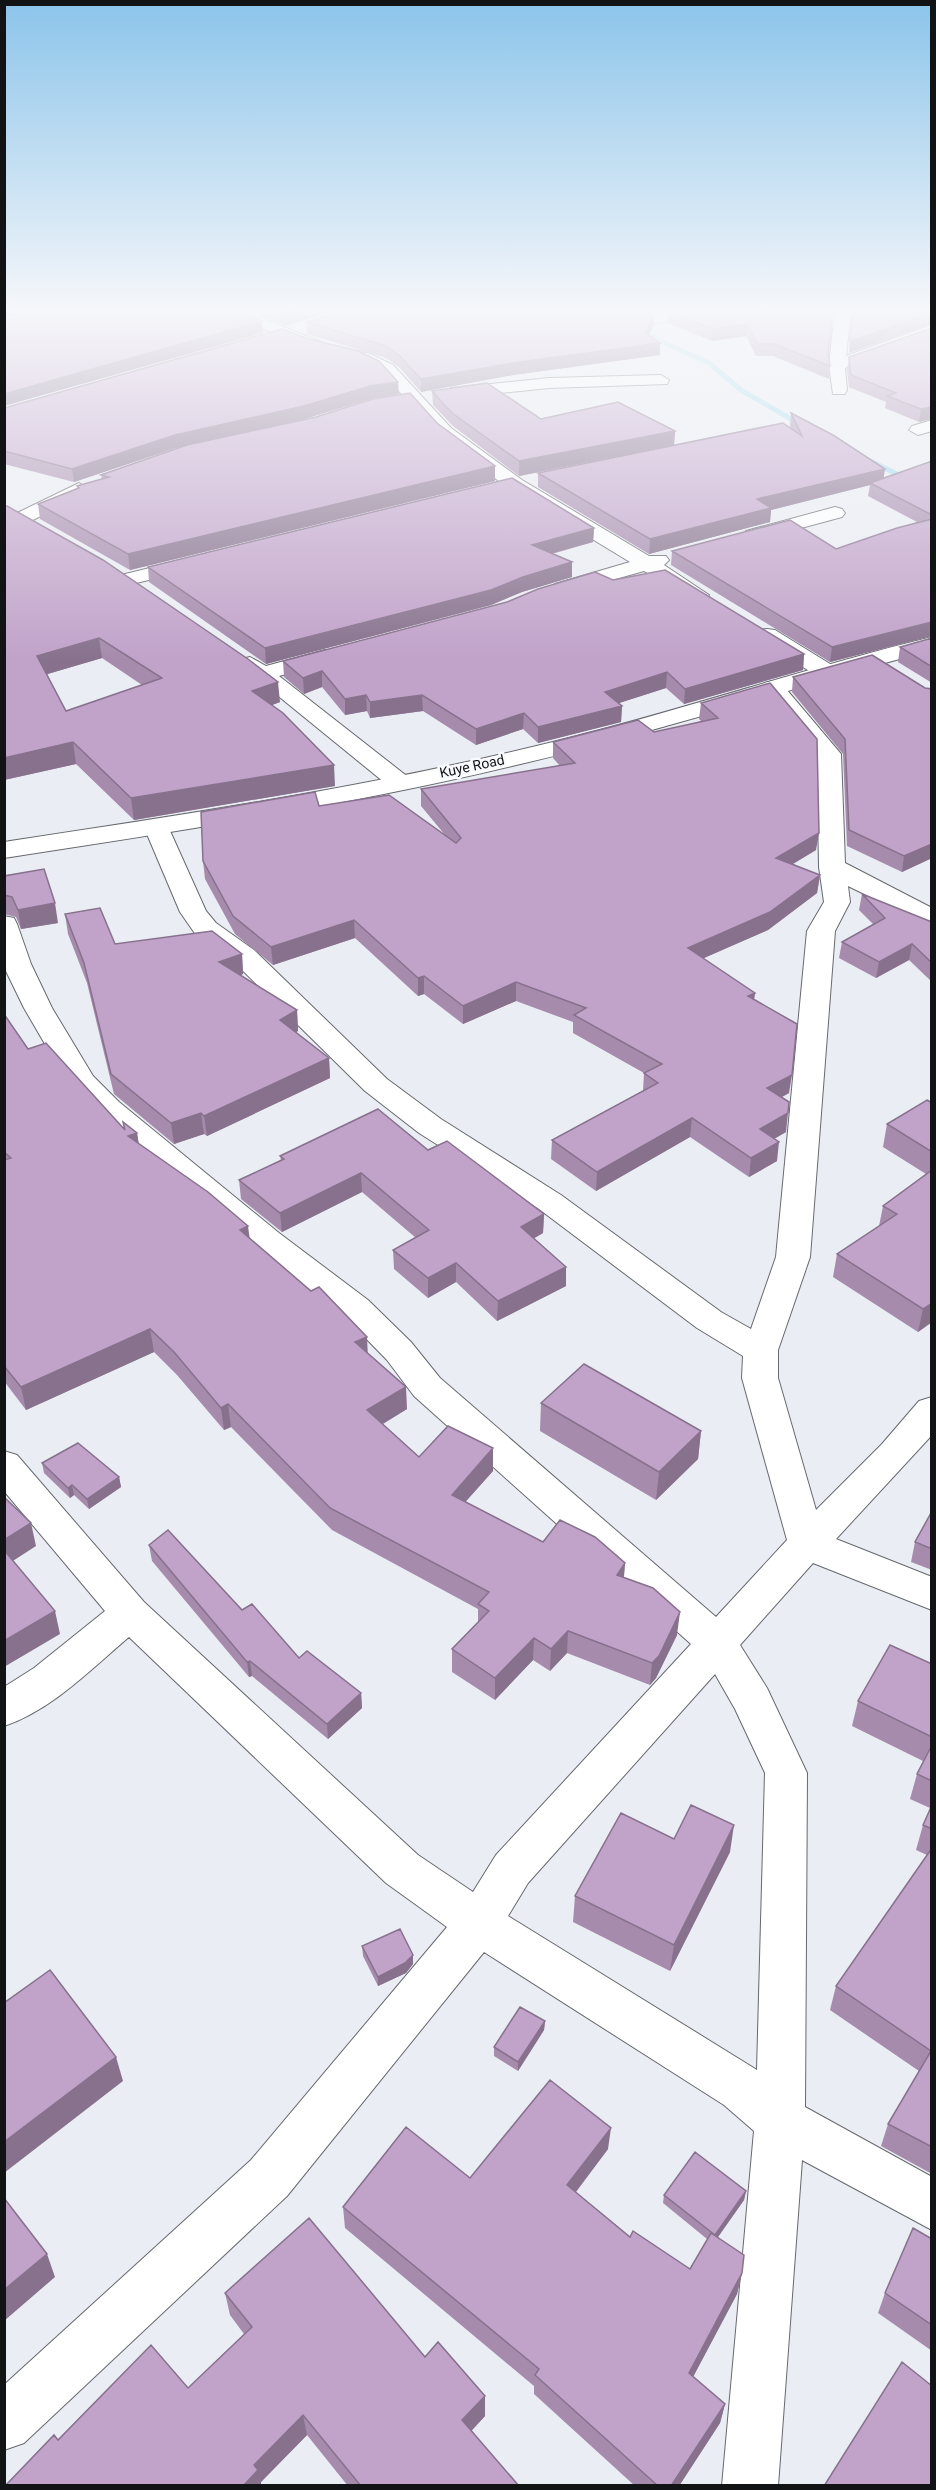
<svg xmlns="http://www.w3.org/2000/svg" width="936" height="2490" font-family="Roboto,sans-serif">
<style>
.lines{fill:none;stroke-linecap:round;stroke-linejoin:round}
.stream{stroke:#a0dbed;stroke-width:5}
.street-casing{stroke:#66696e;stroke-width:2}
.secondary-casing{stroke:#66696e;stroke-width:2}
.street{fill:#fff;fill-rule:evenodd}
.secondary{fill:#fff;fill-rule:evenodd}
.wall{fill:#a68bad;fill-rule:evenodd}
.shaded-wall{fill:#87718d}
.building{fill:#c1a2c9;stroke:#87718d;stroke-width:1.5;fill-rule:evenodd}
.labels{text-anchor:middle;stroke-width:5;stroke-linejoin:round;paint-order:stroke}
.far-street-label{font-size:14px;fill:#121315;stroke:#f8fafe}
</style>
<rect width="100%" height="100%" fill="#eaedf3"/>
<g class="lines">
<path class="stream" d="M 650,336 L 709,363 L 741,390 L 803,426
M 862,457 L 932,491"/>
<defs>
<path id="street" d="M 221,311 L 243,311 L 324,343 L 370,354 L 393,365 L 451,428 L 522,480 L 649,556 L 666,556 L 669,560 L 664,565 L 709,595 L 706,599 L 692,599 L 644,571 L 562,594 L 555,592 L 552,588 L 555,584 L 630,562 L 508,488 L 439,436 L 381,371 L 359,361 L 313,350 Z
M 670,311 L 711,311 L 703,316 L 649,324 L 641,319 L 644,316 Z
M 835,311 L 851,311 L 846,356 L 932,325 L 932,336 L 845,368 L 847,390 L 845,394 L 833,394 L 829,365 Z
M 661,375 L 669,380 L 667,384 L 549,388 L 451,398 L 443,393 L 451,388 L 549,378 Z
M 932,420 L 932,431 L 918,435 L 909,430 L 912,426 Z
M 79,483 L 88,489 L 86,493 L 27,523 L 13,523 L 10,519 L 13,515 Z
M 835,507 L 842,509 L 845,513 L 842,517 L 753,541 L 743,535 L 746,531 Z
M 191,558 L 198,560 L 201,564 L 198,568 L 128,585 L 121,583 L 118,579 L 121,575 Z
M 767,629 L 775,630 L 835,667 L 838,672 L 835,677 L 819,677 L 759,640 L 756,635 L 759,630 Z
M 325,650 L 333,652 L 336,657 L 333,662 L 279,676 L 408,777 L 411,782 L 408,787 L 399,789 L 390,787 L 239,664 L 242,659 L 250,657 L 266,666 Z
M 773,681 L 781,683 L 841,754 L 845,863 L 932,908 L 932,927 L 848,886 L 850,902 L 835,931 L 810,1257 L 778,1350 L 778,1378 L 816,1510 L 882,1444 L 919,1401 L 932,1397 L 932,1435 L 836,1539 L 932,1577 L 932,1610 L 813,1563 L 740,1645 L 767,1688 L 807,1773 L 805,2107 L 932,2177 L 932,2230 L 802,2160 L 778,2486 L 722,2486 L 754,2131 L 724,2105 L 484,1952 L 287,2196 L 24,2443 L 4,2450 L 4,2385 L 251,2160 L 447,1927 L 386,1883 L 129,1637 C 91,1669 52,1710 4,1726 L 4,1687 L 34,1668 L 105,1611 L 4,1491 L 4,1451 L 17,1455 L 144,1602 L 418,1855 L 473,1892 L 496,1855 L 691,1644 L 414,1396 L 387,1360 L 344,1316 L 255,1249 L 97,1116 L 70,1087 L 24,1008 L 4,967 L 4,916 L 14,918 L 17,924 L 31,964 L 52,1008 L 93,1076 L 119,1102 L 279,1233 L 368,1300 L 411,1342 L 440,1378 L 716,1617 L 787,1540 L 742,1378 L 743,1356 L 697,1328 L 539,1209 L 419,1133 L 365,1091 L 234,962 L 196,935 L 180,912 L 144,827 L 148,822 L 157,819 L 166,822 L 206,911 L 216,923 L 254,950 L 387,1079 L 441,1119 L 561,1195 L 721,1312 L 751,1329 L 776,1257 L 807,931 L 824,902 L 819,867 L 817,755 L 762,688 L 765,683 ZM 715,1674 L 735,1709 L 765,1773 L 757,2070 L 508,1916 L 528,1883 Z"/>
<path id="secondary" d="M 932,637 L 932,650 C 792,688 654,733 512,766 C 345,806 174,832 4,858 L 4,842 C 196,813 389,784 577,736 C 696,706 812,666 932,637 Z"/>
</defs>
<use href="#street" class="street-casing"/>
<use href="#secondary" class="secondary-casing"/>
<use href="#street" class="street"/>
<use href="#secondary" class="secondary"/>
</g>
<path class="wall" d="M 250,311 L 333,311 L 285,326 Z
M 344,311 L 657,311 L 647,313 L 648,314 L 654,314 L 653,326 L 649,335 L 660,355 L 513,375 L 421,392 L 399,367 L 386,358 L 307,334 L 307,322 Z
M 833,311 L 828,353 L 830,366 L 829,379 L 773,356 L 756,356 L 746,336 L 712,341 L 668,323 L 669,312 Z
M 932,327 L 932,419 L 919,422 L 885,408 L 886,402 L 849,387 L 847,370 L 849,357 Z
M 432,391 L 541,419 L 675,431 L 674,445 L 519,476 L 453,426 L 433,405 Z
M 399,394 L 371,399 L 304,419 L 176,448 L 74,482 L 4,464 L 4,408 Z
M 791,413 L 883,478 L 932,461 L 932,636 L 830,662 L 671,565 L 672,551 L 836,549 L 917,522 L 868,496 L 870,485 L 771,510 L 770,522 L 649,554 L 538,487 L 538,473 L 791,428 L 790,426 Z
M 437,423 L 495,466 L 495,481 L 130,570 L 40,519 L 38,504 L 77,488 L 77,486 L 102,479 L 101,475 Z
M 4,507 L 280,702 L 272,705 L 335,786 L 134,820 L 76,764 L 4,780 ZM 102,658 L 142,685 L 66,711 L 47,674 Z
M 594,528 L 593,542 L 552,554 L 572,562 L 572,577 L 522,592 L 491,605 L 266,664 L 149,582 L 148,567 Z
M 613,580 L 804,654 L 803,670 L 684,704 L 666,688 L 618,703 L 622,706 L 621,722 L 538,743 L 523,729 L 476,745 L 423,711 L 370,718 L 367,711 L 345,715 L 322,687 L 304,694 L 284,677 L 283,661 Z
M 932,638 L 932,683 L 898,662 L 900,647 Z
M 793,677 L 932,689 L 932,858 L 902,872 L 847,846 L 843,754 L 792,692 Z
M 770,683 L 816,850 L 793,864 L 820,875 L 817,893 L 768,930 L 703,958 L 755,993 L 754,1000 L 789,1093 L 782,1097 L 786,1132 L 774,1139 L 777,1161 L 749,1177 L 690,1137 L 596,1191 L 551,1159 L 552,1140 L 643,1091 L 644,1073 L 573,1033 L 573,1022 L 516,1001 L 463,1024 L 424,994 L 418,996 L 355,938 L 273,965 L 235,934 L 205,879 L 203,861 L 319,806 L 445,835 L 421,806 L 421,789 L 560,766 L 553,758 L 553,742 L 654,732 L 702,722 L 699,719 L 701,703 Z
M 4,876 L 58,923 L 21,929 L 16,917 L 4,914 Z
M 862,894 L 932,922 L 932,982 L 909,960 L 876,978 L 839,958 L 842,942 L 873,924 L 859,910 Z
M 65,914 L 115,944 L 242,954 L 243,974 L 241,975 L 297,1010 L 298,1031 L 296,1032 L 329,1058 L 330,1078 L 207,1136 L 204,1134 L 174,1144 L 114,1094 L 87,983 L 68,934 Z
M 4,1014 L 28,1049 L 124,1129 L 123,1122 L 137,1133 L 139,1144 L 250,1238 L 367,1353 L 407,1409 L 383,1424 L 419,1457 L 493,1471 L 465,1502 L 543,1542 L 625,1563 L 624,1577 L 677,1635 L 656,1678 L 650,1685 L 567,1653 L 550,1671 L 533,1660 L 495,1700 L 452,1672 L 452,1649 L 478,1623 L 478,1609 L 332,1530 L 231,1427 L 224,1430 L 177,1375 L 154,1352 L 26,1410 L 4,1381 Z
M 932,1103 L 932,1322 L 918,1332 L 833,1277 L 837,1254 L 879,1226 L 883,1206 L 926,1174 L 883,1147 L 887,1124 Z
M 428,1150 L 544,1214 L 543,1233 L 534,1238 L 566,1286 L 497,1321 L 456,1282 L 428,1298 L 394,1269 L 393,1250 L 416,1238 L 362,1192 L 282,1232 L 241,1199 L 239,1180 L 281,1160 L 280,1156 Z
M 541,1403 L 701,1431 L 698,1459 L 656,1500 L 540,1431 Z
M 42,1463 L 119,1477 L 121,1487 L 89,1509 L 74,1495 L 70,1498 L 44,1473 Z
M 932,1511 L 932,1570 L 911,1562 L 915,1542 Z
M 149,1545 L 242,1610 L 299,1658 L 361,1693 L 362,1708 L 328,1739 L 252,1676 L 249,1677 L 152,1561 Z
M 932,1664 L 932,2174 L 881,2146 L 888,2124 L 919,2071 L 830,2010 L 836,1986 L 927,1855 L 916,1850 L 923,1825 L 930,1808 L 910,1799 L 917,1774 L 923,1761 L 852,1726 L 858,1701 Z
M 674,1839 L 730,1852 L 670,1971 L 573,1922 L 575,1896 Z
M 362,1946 L 413,1964 L 406,1973 L 378,1986 L 363,1956 Z
M 545,2021 L 544,2030 L 518,2071 L 494,2056 L 494,2047 Z
M 608,2149 L 576,2192 L 630,2237 L 690,2269 L 707,2239 L 663,2203 L 664,2195 L 746,2191 L 744,2200 L 718,2237 L 742,2273 L 737,2294 L 693,2377 L 725,2404 L 720,2423 L 679,2486 L 635,2486 L 534,2394 L 534,2386 L 345,2228 L 343,2207 L 470,2178 Z
M 932,2239 L 932,2351 L 878,2313 L 885,2293 Z
M 225,2293 L 425,2357 L 485,2396 L 485,2416 L 471,2431 L 519,2486 L 348,2486 L 307,2435 L 261,2482 L 58,2440 L 188,2388 L 244,2334 L 230,2315 Z"/>
<path class="shaded-wall" d="M 4,311 L 37,311 L 4,319 Z
M 294,311 L 333,311 L 285,326 L 284,314 Z
M 932,313 L 932,324 L 849,353 L 850,341 Z
M 654,314 L 653,326 L 644,345 L 645,333 Z
M 262,321 L 263,333 L 4,406 L 4,394 Z
M 747,324 L 746,336 L 712,341 L 713,329 Z
M 660,343 L 660,355 L 513,375 L 421,392 L 421,379 L 513,363 Z
M 398,382 L 399,394 L 371,399 L 304,419 L 176,448 L 74,482 L 72,469 L 175,435 L 370,386 Z
M 932,407 L 932,419 L 919,422 L 921,409 Z
M 675,431 L 674,445 L 519,476 L 519,461 Z
M 495,466 L 495,481 L 130,570 L 128,554 Z
M 885,469 L 883,482 L 870,483 L 870,485 L 771,510 L 770,522 L 649,554 L 650,539 L 757,499 Z
M 594,528 L 593,542 L 531,559 L 532,545 Z
M 572,562 L 572,577 L 522,592 L 491,605 L 266,664 L 265,648 Z
M 932,622 L 932,636 L 830,662 L 832,647 Z
M 99,638 L 102,658 L 41,676 L 37,656 Z
M 804,654 L 803,670 L 684,704 L 685,689 Z
M 322,671 L 322,687 L 304,694 L 303,678 Z
M 667,672 L 666,688 L 604,708 L 605,692 Z
M 278,682 L 280,702 L 254,712 L 252,691 Z
M 366,695 L 367,711 L 345,715 L 345,699 Z
M 422,695 L 423,711 L 370,718 L 370,702 Z
M 622,706 L 621,722 L 538,743 L 538,727 Z
M 524,713 L 523,729 L 476,745 L 476,729 Z
M 73,742 L 76,764 L 4,780 L 4,758 Z
M 334,765 L 335,786 L 134,820 L 131,798 Z
M 819,833 L 816,850 L 774,875 L 776,858 Z
M 932,844 L 932,858 L 902,872 L 904,856 Z
M 820,875 L 817,893 L 768,930 L 686,966 L 688,948 Z
M 55,903 L 58,923 L 21,929 L 18,910 Z
M 354,920 L 355,938 L 273,965 L 271,947 Z
M 912,944 L 909,960 L 876,978 L 879,962 Z
M 242,954 L 243,974 L 221,982 L 219,962 Z
M 424,976 L 424,994 L 418,996 L 418,978 Z
M 516,982 L 516,1001 L 463,1024 L 463,1006 Z
M 755,993 L 752,1011 L 748,996 Z
M 297,1010 L 298,1031 L 282,1040 L 280,1020 Z
M 329,1058 L 330,1078 L 207,1136 L 204,1116 Z
M 792,1075 L 789,1093 L 765,1106 L 767,1088 Z
M 201,1113 L 204,1134 L 174,1144 L 171,1123 Z
M 788,1113 L 786,1132 L 758,1148 L 760,1129 Z
M 692,1118 L 690,1137 L 596,1191 L 597,1172 Z
M 137,1133 L 140,1155 L 128,1136 Z
M 779,1142 L 777,1161 L 749,1177 L 751,1158 Z
M 361,1173 L 362,1192 L 282,1232 L 280,1213 Z
M 544,1214 L 543,1233 L 521,1246 L 521,1227 Z
M 248,1226 L 251,1248 L 240,1230 Z
M 456,1263 L 456,1282 L 428,1298 L 428,1278 Z
M 566,1267 L 566,1286 L 497,1321 L 498,1301 Z
M 932,1303 L 932,1322 L 918,1332 L 923,1309 Z
M 150,1329 L 154,1352 L 26,1410 L 21,1387 Z
M 367,1337 L 368,1359 L 355,1342 Z
M 406,1387 L 407,1409 L 369,1432 L 367,1410 Z
M 228,1404 L 231,1427 L 224,1430 L 221,1408 Z
M 701,1431 L 698,1459 L 656,1500 L 659,1472 Z
M 493,1448 L 493,1471 L 452,1517 L 452,1495 Z
M 119,1477 L 121,1487 L 89,1509 L 87,1499 Z
M 72,1485 L 74,1495 L 70,1498 L 68,1488 Z
M 31,1523 L 36,1546 L 5,1566 L 4,1540 Z
M 625,1563 L 623,1586 L 617,1575 Z
M 55,1611 L 60,1634 L 4,1667 L 4,1641 Z
M 680,1612 L 677,1635 L 656,1678 L 650,1685 L 652,1663 Z
M 568,1631 L 567,1653 L 550,1671 L 551,1649 Z
M 534,1638 L 533,1660 L 495,1700 L 495,1678 Z
M 250,1661 L 252,1676 L 249,1677 L 247,1662 Z
M 361,1693 L 362,1708 L 328,1739 L 327,1724 Z
M 734,1825 L 730,1852 L 670,1971 L 674,1945 Z
M 413,1955 L 413,1964 L 406,1973 L 378,1986 L 378,1977 Z
M 545,2021 L 544,2030 L 518,2071 L 518,2062 Z
M 116,2057 L 123,2081 L 4,2173 L 4,2142 Z
M 611,2128 L 608,2149 L 565,2206 L 567,2185 Z
M 746,2191 L 744,2200 L 713,2244 L 715,2235 Z
M 47,2254 L 55,2277 L 4,2321 L 4,2290 Z
M 742,2273 L 737,2294 L 685,2392 L 689,2373 Z
M 485,2396 L 485,2416 L 463,2440 L 462,2420 Z
M 725,2404 L 720,2423 L 679,2486 L 671,2486 Z
M 303,2415 L 307,2435 L 261,2482 L 261,2486 L 243,2486 L 254,2465 Z"/>
<path class="building" d="M 46,311 L 240,311 L 262,321 L 4,394 L 4,321 Z
M 277,311 L 294,311 L 284,314 Z
M 344,311 L 644,311 L 648,314 L 654,314 L 645,333 L 660,343 L 513,363 L 421,379 L 399,355 L 386,346 L 307,322 Z
M 673,311 L 833,311 L 828,353 L 830,366 L 774,344 L 757,344 L 747,324 L 713,329 L 669,312 Z
M 853,311 L 932,311 L 932,313 L 850,341 Z
M 932,328 L 932,407 L 921,409 L 887,396 L 896,393 L 851,375 L 849,357 Z
M 282,329 L 312,340 L 358,351 L 379,361 L 398,382 L 370,386 L 304,406 L 175,435 L 72,469 L 4,451 L 4,408 Z
M 487,383 L 541,419 L 618,402 L 675,431 L 519,461 L 452,413 L 432,391 Z
M 410,393 L 437,423 L 495,466 L 128,554 L 38,504 L 79,488 L 77,486 L 109,477 L 101,475 L 187,445 L 316,417 L 373,399 Z
M 791,413 L 833,435 L 885,469 L 757,499 L 771,508 L 650,539 L 538,473 L 783,423 L 802,436 Z
M 932,461 L 932,515 L 870,483 Z
M 512,478 L 594,528 L 532,545 L 572,562 L 523,577 L 491,590 L 265,648 L 148,567 Z
M 7,506 L 103,560 L 248,659 L 278,682 L 252,691 L 283,713 L 334,765 L 131,798 L 73,742 L 4,758 L 4,507 ZM 99,638 L 162,678 L 66,711 L 37,656 Z
M 932,519 L 932,622 L 832,647 L 672,551 L 790,520 L 836,549 L 897,528 Z
M 665,570 L 804,654 L 685,689 L 667,672 L 605,692 L 622,706 L 538,727 L 524,713 L 476,729 L 422,695 L 370,702 L 366,695 L 345,699 L 322,671 L 303,678 L 283,661 L 507,602 L 538,589 L 595,572 L 613,580 Z
M 932,638 L 932,667 L 900,647 Z
M 872,655 L 925,688 L 932,689 L 932,844 L 904,856 L 849,830 L 845,739 L 793,677 Z
M 770,683 L 817,739 L 819,833 L 776,858 L 820,875 L 770,912 L 688,948 L 755,993 L 748,996 L 797,1024 L 792,1075 L 767,1088 L 789,1102 L 788,1113 L 760,1129 L 779,1142 L 751,1158 L 692,1118 L 597,1172 L 552,1140 L 658,1083 L 644,1073 L 662,1064 L 574,1015 L 586,1008 L 516,982 L 463,1006 L 424,976 L 418,978 L 354,920 L 271,947 L 233,916 L 203,861 L 201,812 L 315,792 L 319,806 L 389,795 L 456,843 L 461,838 L 421,789 L 575,763 L 553,742 L 638,720 L 654,732 L 718,718 L 701,703 Z
M 44,869 L 55,903 L 18,910 L 12,897 L 4,895 L 4,876 Z
M 862,894 L 932,922 L 932,963 L 912,944 L 879,962 L 842,942 L 885,918 Z
M 100,908 L 115,944 L 212,931 L 242,954 L 219,962 L 297,1010 L 280,1020 L 329,1058 L 204,1116 L 201,1113 L 171,1123 L 111,1074 L 84,963 L 65,914 Z
M 4,1014 L 28,1049 L 46,1043 L 125,1130 L 123,1122 L 137,1133 L 128,1136 L 208,1192 L 248,1226 L 240,1230 L 311,1291 L 319,1287 L 367,1337 L 355,1342 L 406,1387 L 367,1410 L 419,1457 L 448,1426 L 493,1448 L 452,1495 L 543,1542 L 560,1520 L 595,1537 L 625,1563 L 617,1575 L 653,1588 L 680,1612 L 659,1656 L 652,1663 L 568,1631 L 551,1649 L 534,1638 L 495,1678 L 452,1649 L 489,1611 L 478,1604 L 489,1592 L 330,1508 L 228,1404 L 221,1408 L 174,1352 L 150,1329 L 21,1387 L 4,1366 L 4,1160 L 11,1158 L 4,1152 Z
M 927,1100 L 932,1103 L 932,1152 L 887,1124 Z
M 378,1109 L 428,1150 L 447,1141 L 544,1214 L 521,1227 L 566,1267 L 498,1301 L 456,1263 L 428,1278 L 393,1250 L 429,1230 L 361,1173 L 280,1213 L 239,1180 L 284,1159 L 280,1156 Z
M 932,1170 L 932,1303 L 923,1309 L 837,1254 L 897,1214 L 883,1206 Z
M 584,1364 L 701,1431 L 659,1472 L 541,1403 Z
M 78,1443 L 119,1477 L 87,1499 L 72,1485 L 68,1488 L 42,1463 Z
M 4,1497 L 31,1523 L 4,1540 Z
M 932,1511 L 932,1549 L 915,1542 Z
M 168,1530 L 242,1610 L 252,1604 L 299,1658 L 307,1651 L 361,1693 L 327,1724 L 250,1661 L 247,1662 L 149,1545 Z
M 4,1550 L 55,1611 L 4,1641 Z
M 890,1645 L 932,1664 L 932,1737 L 858,1701 Z
M 932,1745 L 932,1781 L 917,1774 Z
M 691,1805 L 734,1825 L 674,1945 L 575,1896 L 621,1813 L 674,1839 Z
M 932,1805 L 932,1829 L 923,1825 Z
M 932,1848 L 932,2147 L 888,2124 L 931,2051 L 836,1986 Z
M 400,1929 L 413,1955 L 405,1963 L 378,1977 L 362,1946 Z
M 50,1970 L 116,2057 L 4,2142 L 4,2003 Z
M 520,2007 L 545,2021 L 518,2062 L 494,2047 Z
M 550,2080 L 611,2128 L 567,2185 L 630,2237 L 633,2231 L 690,2269 L 711,2233 L 744,2255 L 742,2273 L 689,2373 L 725,2404 L 671,2486 L 658,2486 L 535,2375 L 539,2369 L 343,2207 L 406,2127 L 470,2178 Z
M 695,2152 L 746,2191 L 715,2235 L 664,2195 Z
M 4,2198 L 47,2254 L 4,2290 Z
M 309,2218 L 425,2357 L 438,2342 L 485,2396 L 462,2420 L 519,2486 L 361,2486 L 303,2415 L 254,2465 L 258,2470 L 243,2486 L 5,2486 L 54,2435 L 58,2440 L 151,2345 L 188,2388 L 252,2327 L 225,2293 Z
M 913,2228 L 932,2239 L 932,2325 L 885,2293 Z
M 902,2362 L 932,2386 L 932,2486 L 824,2486 Z"/>
<linearGradient id="sky" x2="0" y2="1"><stop stop-color="#8bc4ea"/><stop offset="0.47" stop-color="#f6f7fa"/><stop offset="1" stop-color="#f6f7fa" stop-opacity="0"/></linearGradient>
<rect width="936" height="660" fill="url(#sky)"/>
<g class="labels">
<g class="far-street-label">
<text transform="translate(472 766) rotate(-12)" y="5">Kuye Road</text>
</g>
</g>
<rect width="936" height="2490" fill="none" stroke="#121315" stroke-width="12"/>
</svg>
